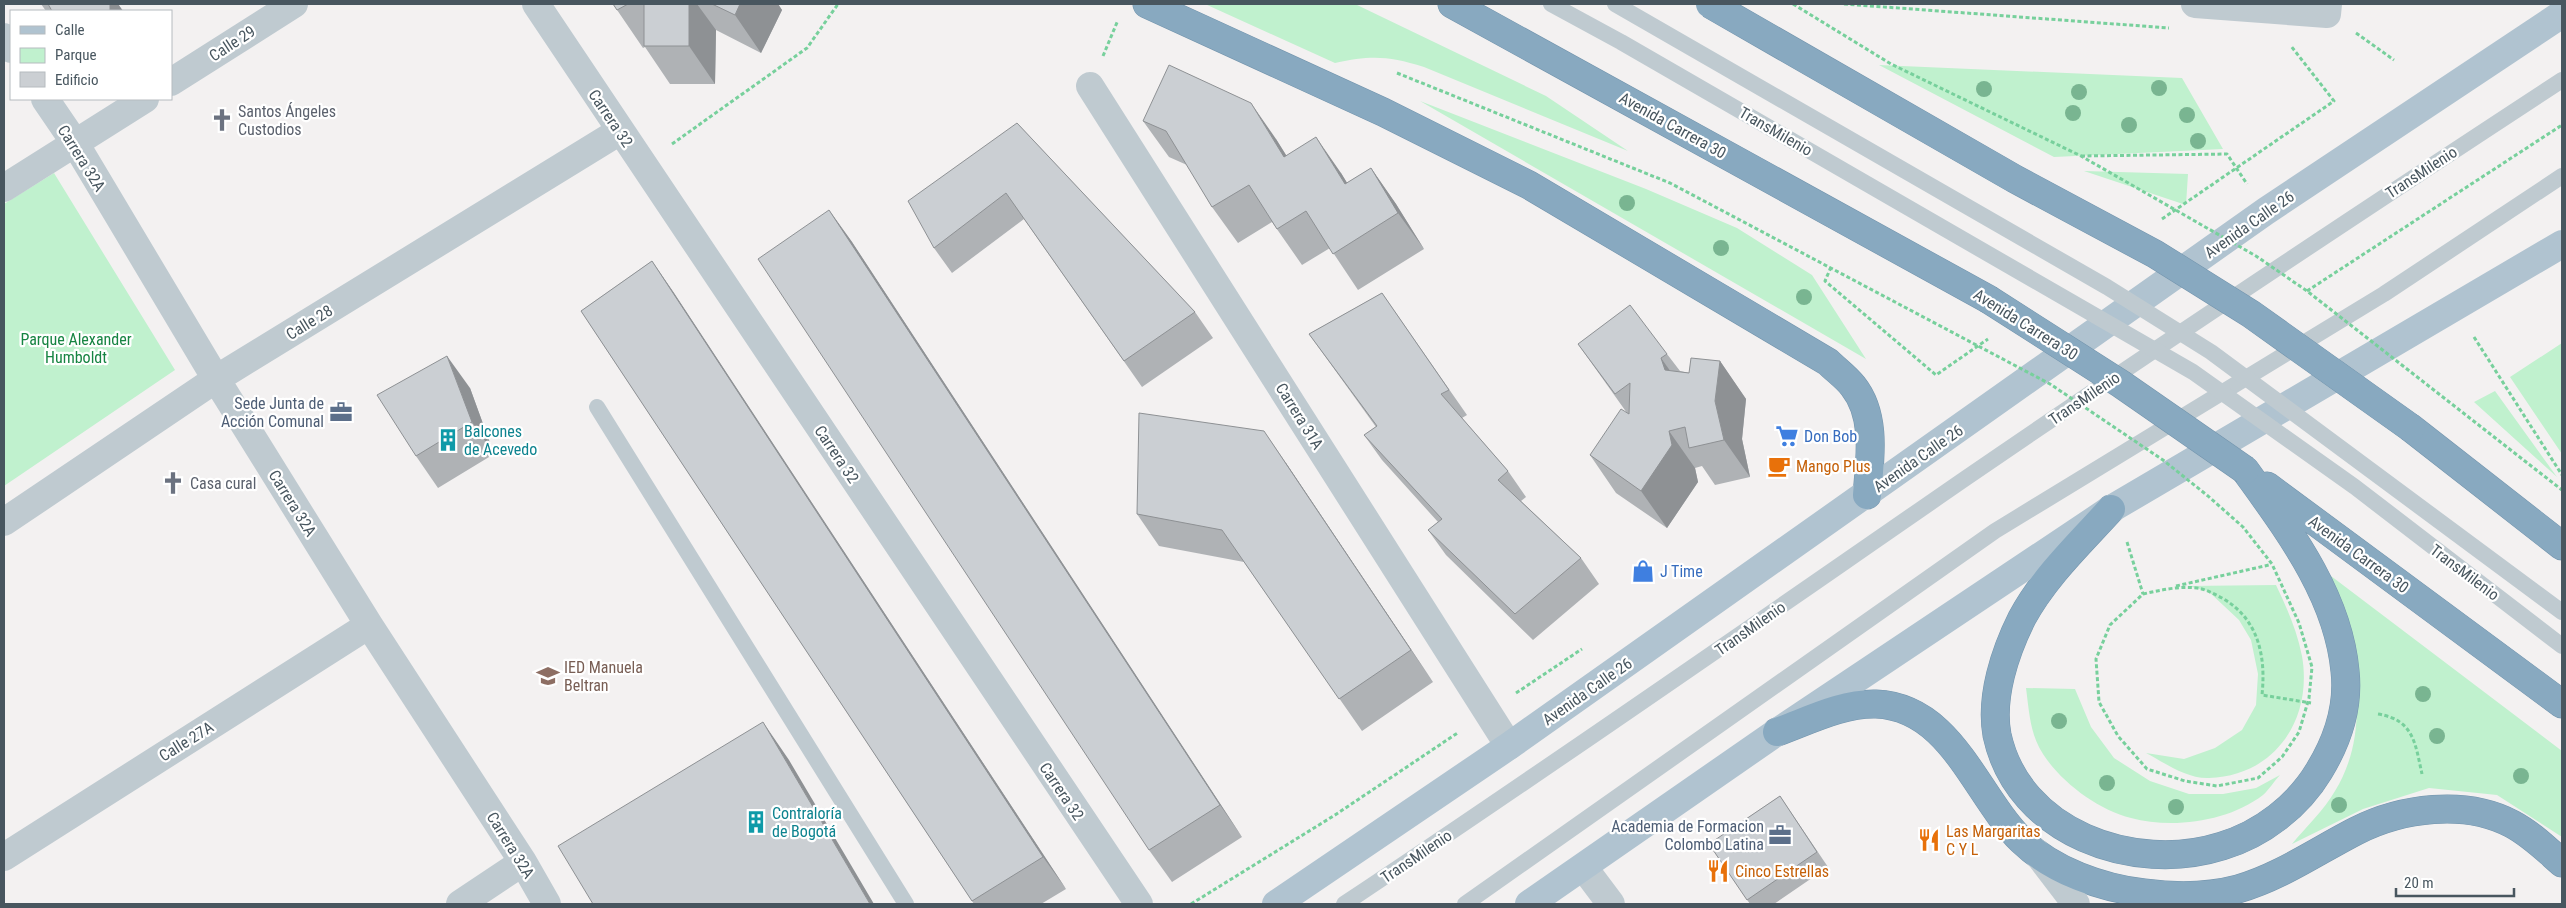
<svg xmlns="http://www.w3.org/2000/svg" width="2566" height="908" font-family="'Roboto Condensed',sans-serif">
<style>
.green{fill:#c0f1ce}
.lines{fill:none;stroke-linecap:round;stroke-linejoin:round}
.highway-casing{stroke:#7394ac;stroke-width:29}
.path{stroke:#77d09c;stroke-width:3;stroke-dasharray:4 2.5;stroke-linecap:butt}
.lane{stroke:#bfcad0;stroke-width:16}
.street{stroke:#bfcad0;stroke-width:28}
.primary{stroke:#b0c3d0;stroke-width:28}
.highway{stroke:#88a9c0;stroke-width:28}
.highway-bridge-casing{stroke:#7394ac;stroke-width:29;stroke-linecap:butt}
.path-bridge{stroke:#77d09c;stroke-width:3;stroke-dasharray:4 2.5;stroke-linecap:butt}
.lane-bridge{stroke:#bfcad0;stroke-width:16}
.highway-bridge{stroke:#88a9c0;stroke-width:28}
.tree{fill:#79b591}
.wall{fill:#afb2b5}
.shaded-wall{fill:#8e9194}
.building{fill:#cbcfd3;stroke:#8e9194}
.labels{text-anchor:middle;stroke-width:4.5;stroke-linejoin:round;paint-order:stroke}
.street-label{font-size:16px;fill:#48565f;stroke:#fff}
.worship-label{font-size:16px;fill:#5b616d;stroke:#fff;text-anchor:start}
.park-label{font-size:16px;fill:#168442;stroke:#fff}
.service-label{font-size:16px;fill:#4e5e75;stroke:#fff;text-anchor:end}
.culture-label{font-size:16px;fill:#0d838f;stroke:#fff;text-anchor:start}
.shop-label{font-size:16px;fill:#366cbe;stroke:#fff;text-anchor:start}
.food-label{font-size:16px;fill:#c56008;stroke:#fff;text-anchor:start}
.education-label{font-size:16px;fill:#785e54;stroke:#fff;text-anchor:start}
</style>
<rect width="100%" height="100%" fill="#f3f1f1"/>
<path class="green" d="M 1205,4 L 1355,4 L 1546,96 L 1628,151 L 1424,67 C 1389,56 1371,55 1335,63 Z
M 1879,65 L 2182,78 L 2223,149 L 2054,157 Z
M 1420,101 L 1646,189 L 1737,228 L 1812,275 L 1866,359 Z
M 2084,171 L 2188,174 L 2186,205 Z
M 54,173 L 175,370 L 4,486 L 4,204 Z
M 2562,343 L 2562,454 L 2510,377 Z
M 2495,391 L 2557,477 L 2474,402 Z
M 2331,576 L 2562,751 L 2562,837 L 2497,795 L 2429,788 L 2363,809 L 2292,844 C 2306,827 2324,810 2335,791 C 2376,724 2350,644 2331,576 Z
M 2276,585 C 2287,608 2297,631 2302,656 C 2313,719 2275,776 2209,778 C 2187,779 2165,763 2146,753 L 2184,759 L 2215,748 L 2242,730 L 2256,705 L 2258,674 L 2251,640 L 2239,620 L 2208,591 L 2188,586 Z
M 2026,688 L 2075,689 L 2091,727 L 2114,758 L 2150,781 L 2189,794 L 2223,794 L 2256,788 L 2280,775 C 2274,781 2269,790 2263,795 C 2228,822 2172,829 2131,818 C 2098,810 2061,782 2043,754 C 2030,735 2029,710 2026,688 Z"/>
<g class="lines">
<defs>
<path id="highway" d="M 1147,4 L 1383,112 L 1529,185 L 1828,362 C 1836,370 1846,377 1853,386 C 1877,416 1870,459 1867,495
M 1452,4 L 1988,299
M 2411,428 L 2562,546
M 2267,486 L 2562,704
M 2111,509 C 2080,543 2044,577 2022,618 C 2005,652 1990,697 1997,735 C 2018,833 2134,874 2222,846 C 2262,834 2298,806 2319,771 C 2338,740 2349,707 2345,671 C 2338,595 2288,530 2245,470
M 1777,732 C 1808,721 1842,703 1876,704 C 1952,707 1975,795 2022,841 C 2053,871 2102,888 2144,893 C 2175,897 2208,897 2238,889 C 2280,877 2317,851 2356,831 C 2401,808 2465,799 2512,824 C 2531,834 2546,849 2562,863"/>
</defs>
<use href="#highway" class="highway-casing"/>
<path class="path" d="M 1844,4 L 2169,28
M 2356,33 L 2394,60
M 1103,56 L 1118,20
M 672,144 L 807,48 L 838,4
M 2081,156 L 2227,154 L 2247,184
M 2162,219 L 2334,101 L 2291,46
M 1831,267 L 1825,281 L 1936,375 L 1988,339
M 2307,291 L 2562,125
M 2474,337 L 2562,475
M 2127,542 L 2143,594
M 2176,586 L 2269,565
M 2143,594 C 2161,590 2178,586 2197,588 C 2206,589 2214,594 2222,598 C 2259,619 2266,657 2262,695 L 2311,703
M 1516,693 L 1582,649
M 2378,714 C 2414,720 2415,743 2422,774
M 1191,904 L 1335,815 L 1459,732"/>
<path class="lane" d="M 597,407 L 906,904
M 1344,904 C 1553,765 1759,621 1966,478 C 2163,343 2362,211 2562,80
M 1465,904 L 1995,531 L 2384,294 L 2562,176"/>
<path class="street" d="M 536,4 L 1139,904
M 2195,4 L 2327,14 L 2328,4
M 4,37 L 11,49
M 171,82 L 294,4
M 1090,86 L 1509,746
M 45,99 L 75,143 L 216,379 L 369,625 L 523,862 L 547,904
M 4,188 L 145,99
M 4,522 L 216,379 L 620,131
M 2037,853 L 2076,904
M 4,857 L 369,625
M 1584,868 L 1611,904
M 460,904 L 523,862"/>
<path class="primary" d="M 1276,904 L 1509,746 L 2266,211 L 2562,14
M 1529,904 L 1777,732 L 2111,509 L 2562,244"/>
<use href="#highway" class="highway"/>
<defs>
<path id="highway-bridge" d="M 1710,4 L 2015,179 L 2155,254 L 2251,314 L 2411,428
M 1988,299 L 2121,384 L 2245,470"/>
</defs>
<use href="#highway-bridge" class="highway-bridge-casing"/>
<path class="path-bridge" d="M 1793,4 L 1891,64 L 2081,156 L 2256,256 L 2307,291 L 2562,490
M 1397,73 L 1670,183 L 2050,384 L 2163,460 L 2208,496 L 2243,527 L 2272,564 L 2299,623 L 2312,667 L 2309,698 L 2299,732 L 2282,757 L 2258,778 L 2217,786 L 2185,781 L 2147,769 L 2118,736 L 2099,702 L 2096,659 L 2110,625 L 2143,594"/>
<path class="lane-bridge" d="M 1551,4 L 1621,42 L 2193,372 L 2355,487 L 2562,646
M 1615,4 L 2107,287 L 2211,352 L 2562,612"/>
<use href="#highway-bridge" class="highway-bridge"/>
</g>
<g class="tree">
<circle cx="2159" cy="88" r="8"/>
<circle cx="1984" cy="89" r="8"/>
<circle cx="2079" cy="92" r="8"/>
<circle cx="2073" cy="113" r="8"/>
<circle cx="2187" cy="115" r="8"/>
<circle cx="2129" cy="125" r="8"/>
<circle cx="2198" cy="141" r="8"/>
<circle cx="1627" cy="203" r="8"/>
<circle cx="1721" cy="248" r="8"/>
<circle cx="1804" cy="297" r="8"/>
<circle cx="2423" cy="694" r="8"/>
<circle cx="2059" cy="721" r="8"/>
<circle cx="2437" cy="736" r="8"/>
<circle cx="2521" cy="776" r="8"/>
<circle cx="2107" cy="783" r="8"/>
<circle cx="2339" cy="805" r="8"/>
<circle cx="2176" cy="807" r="8"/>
</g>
<path class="wall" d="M 41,4 L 118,4 L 123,11 L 46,11 Z
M 613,4 L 778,4 L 782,10 L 761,53 L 716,30 L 715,84 L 670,84 L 645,47 L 643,48 Z
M 1143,121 L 1276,139 L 1286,155 L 1341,173 L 1347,183 L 1371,168 L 1396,204 L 1424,249 L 1358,290 L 1330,248 L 1302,265 L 1272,222 L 1238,243 L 1212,207 L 1187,165 L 1169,157 Z
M 1017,123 L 1195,312 L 1213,338 L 1142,387 L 1024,219 L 952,273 L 934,248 Z
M 829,210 L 852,242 L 1242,837 L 1172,882 L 1149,850 Z
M 652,261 L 674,293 L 1066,889 L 1041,904 L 974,904 L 581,311 Z
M 1382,293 L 1467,415 L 1462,418 L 1508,471 L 1526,497 L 1521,501 L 1581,558 L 1599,584 L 1533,640 L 1446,555 L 1428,530 L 1438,522 L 1382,460 L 1364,435 L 1376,427 L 1309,334 Z
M 1578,344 L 1667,354 L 1680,371 L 1689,373 L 1720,361 L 1746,399 L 1742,439 L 1750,477 L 1715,485 L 1702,466 L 1695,468 L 1698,482 L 1667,528 L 1616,493 L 1590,455 L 1627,413 Z
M 470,388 L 494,454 L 438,488 L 416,456 Z
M 1286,463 L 1433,682 L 1362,731 L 1244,562 L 1159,546 L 1137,514 Z
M 1780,796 L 1828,867 L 1774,904 L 1750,904 L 1709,844 Z"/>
<path class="shaded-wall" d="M 110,4 L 118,4 L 123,11 L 110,11 Z
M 689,4 L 697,4 L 716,30 L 715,84 L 689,46 Z
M 740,4 L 778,4 L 782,10 L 761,53 L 735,15 Z
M 1251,103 L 1276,139 L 1309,192 L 1284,157 Z
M 1316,137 L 1341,173 L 1370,220 L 1345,184 Z
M 1371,168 L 1396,204 L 1424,249 L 1398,213 Z
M 829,210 L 852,242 L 1242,837 L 1220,805 Z
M 652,261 L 674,293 L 1066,889 L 1043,857 Z
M 447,356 L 470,388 L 494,454 L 472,422 Z
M 1661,358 L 1688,396 L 1665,370 Z
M 1720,361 L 1746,399 L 1742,439 L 1750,477 L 1724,440 L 1715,401 Z
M 1264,431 L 1286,463 L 1433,682 L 1411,650 Z
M 1669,431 L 1695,468 L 1698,482 L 1667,528 L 1641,491 Z
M 763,722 L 789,760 L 874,904 L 870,904 Z"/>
<path class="building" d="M 48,4 L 110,4 L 110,11 L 52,11 Z
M 613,4 L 628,4 L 617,10 Z
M 644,4 L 689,4 L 689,46 L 644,46 Z
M 712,4 L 740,4 L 735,15 Z
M 1169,65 L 1251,103 L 1284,157 L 1316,137 L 1345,184 L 1371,168 L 1398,213 L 1333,254 L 1306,211 L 1277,229 L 1249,185 L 1212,207 L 1166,131 L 1143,121 Z
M 1017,123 L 1195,312 L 1124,361 L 1006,193 L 934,248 L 908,201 Z
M 829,210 L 1220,805 L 1149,850 L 758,259 Z
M 652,261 L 1043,857 L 972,901 L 581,311 Z
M 1382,293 L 1449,390 L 1441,394 L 1508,471 L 1498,480 L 1581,558 L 1515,614 L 1428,530 L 1442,519 L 1364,435 L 1377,426 L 1309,334 Z
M 1630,305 L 1667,354 L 1661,358 L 1665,370 L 1689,373 L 1691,358 L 1720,361 L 1715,401 L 1724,440 L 1689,448 L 1685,427 L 1669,431 L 1672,445 L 1641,491 L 1590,455 L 1621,409 L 1629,414 L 1630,383 L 1615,394 L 1578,344 Z
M 447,356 L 472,422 L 416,456 L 377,395 Z
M 1139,413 L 1264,431 L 1411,650 L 1339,699 L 1222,530 L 1137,514 Z
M 763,722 L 870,904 L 593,904 L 558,846 Z
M 1780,796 L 1817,852 L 1747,900 L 1709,844 Z"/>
<defs>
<symbol id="church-bare" viewBox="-9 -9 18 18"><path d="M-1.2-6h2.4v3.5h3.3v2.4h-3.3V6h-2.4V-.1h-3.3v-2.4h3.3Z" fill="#6b7280" stroke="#fff" stroke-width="2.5" paint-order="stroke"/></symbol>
<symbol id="office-bare" viewBox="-9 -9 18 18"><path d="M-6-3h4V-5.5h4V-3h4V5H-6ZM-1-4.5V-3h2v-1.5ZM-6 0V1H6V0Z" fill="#5c6f8a" stroke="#fff" stroke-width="2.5" paint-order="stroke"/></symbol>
<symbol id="supermarket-bare" viewBox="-9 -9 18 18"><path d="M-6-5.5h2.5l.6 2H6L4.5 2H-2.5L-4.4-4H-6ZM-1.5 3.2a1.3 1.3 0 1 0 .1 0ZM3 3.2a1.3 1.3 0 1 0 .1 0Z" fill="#3f7fe0" stroke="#fff" stroke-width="2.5" paint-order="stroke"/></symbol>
<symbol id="building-bare" viewBox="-9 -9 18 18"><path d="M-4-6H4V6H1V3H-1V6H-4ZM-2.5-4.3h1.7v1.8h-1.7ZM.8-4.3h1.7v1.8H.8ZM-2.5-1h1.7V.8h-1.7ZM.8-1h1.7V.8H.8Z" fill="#0f9aa8" stroke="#fff" stroke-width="2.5" paint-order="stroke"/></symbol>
<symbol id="cafe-bare" viewBox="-9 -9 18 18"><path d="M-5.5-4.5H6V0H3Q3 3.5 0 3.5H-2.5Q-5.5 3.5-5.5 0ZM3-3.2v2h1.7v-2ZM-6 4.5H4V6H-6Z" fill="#e8710a" stroke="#fff" stroke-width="2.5" paint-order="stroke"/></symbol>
<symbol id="shop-bare" viewBox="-9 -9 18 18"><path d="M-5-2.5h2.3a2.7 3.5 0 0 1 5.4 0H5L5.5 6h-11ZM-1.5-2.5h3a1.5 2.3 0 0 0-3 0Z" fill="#3f7fe0" stroke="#fff" stroke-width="2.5" paint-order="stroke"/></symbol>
<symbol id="school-bare" viewBox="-9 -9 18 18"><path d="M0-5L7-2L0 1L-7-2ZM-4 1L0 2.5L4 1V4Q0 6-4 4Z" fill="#8d6e63" stroke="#fff" stroke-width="2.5" paint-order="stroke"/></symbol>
<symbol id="restaurant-bare" viewBox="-9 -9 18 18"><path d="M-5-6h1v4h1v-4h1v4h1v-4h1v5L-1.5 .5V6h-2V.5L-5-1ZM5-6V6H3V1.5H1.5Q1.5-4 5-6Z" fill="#e8710a" stroke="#fff" stroke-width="2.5" paint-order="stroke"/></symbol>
</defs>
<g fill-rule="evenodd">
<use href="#church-bare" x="206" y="104" width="32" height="32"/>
<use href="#office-bare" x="325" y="396" width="32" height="32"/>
<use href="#supermarket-bare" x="1771" y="420" width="32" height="32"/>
<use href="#building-bare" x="432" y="424" width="32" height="32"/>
<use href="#cafe-bare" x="1763" y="450" width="32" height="32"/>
<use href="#church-bare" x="157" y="467" width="32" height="32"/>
<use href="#shop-bare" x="1627" y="555" width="32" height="32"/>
<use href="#school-bare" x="532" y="660" width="32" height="32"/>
<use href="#building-bare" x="740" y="806" width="32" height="32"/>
<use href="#office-bare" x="1764" y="819" width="32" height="32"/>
<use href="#restaurant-bare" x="1913" y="824" width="32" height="32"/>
<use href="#restaurant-bare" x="1702" y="855" width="32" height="32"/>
</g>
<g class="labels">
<g class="street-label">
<text transform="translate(232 43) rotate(-33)" y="6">Calle 29</text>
<text transform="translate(611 118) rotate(56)" y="6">Carrera 32</text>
<text transform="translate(1673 125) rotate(29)" y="6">Avenida Carrera 30</text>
<text transform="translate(1776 131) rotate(30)" y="6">TransMilenio</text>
<text transform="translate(82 158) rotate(58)" y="6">Carrera 32A</text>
<text transform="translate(2421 172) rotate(-33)" y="6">TransMilenio</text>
<text transform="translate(2249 224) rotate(-35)" y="6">Avenida Calle 26</text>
<text transform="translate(309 322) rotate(-32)" y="6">Calle 28</text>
<text transform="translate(2026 324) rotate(32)" y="6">Avenida Carrera 30</text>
<text transform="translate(2084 398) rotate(-34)" y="6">TransMilenio</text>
<text transform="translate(1300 416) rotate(58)" y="6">Carrera 31A</text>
<text transform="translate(837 454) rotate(56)" y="6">Carrera 32</text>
<text transform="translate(1918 458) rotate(-35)" y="6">Avenida Calle 26</text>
<text transform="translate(293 503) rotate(58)" y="6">Carrera 32A</text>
<text transform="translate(2359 554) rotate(36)" y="6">Avenida Carrera 30</text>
<text transform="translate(2465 572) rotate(37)" y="6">TransMilenio</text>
<text transform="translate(1750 628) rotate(-35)" y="6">TransMilenio</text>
<text transform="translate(1587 691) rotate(-35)" y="6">Avenida Calle 26</text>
<text transform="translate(186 741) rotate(-32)" y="6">Calle 27A</text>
<text transform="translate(1062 791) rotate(56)" y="6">Carrera 32</text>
<text transform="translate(511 845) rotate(58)" y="6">Carrera 32A</text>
<text transform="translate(1416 856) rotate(-34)" y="6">TransMilenio</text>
</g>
<g class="worship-label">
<text x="238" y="117">Santos Ángeles<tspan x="238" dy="18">Custodios</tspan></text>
<text x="190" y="489">Casa cural</text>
</g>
<g class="park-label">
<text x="76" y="345">Parque Alexander<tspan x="76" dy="18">Humboldt</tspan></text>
</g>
<g class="service-label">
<text x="324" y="409">Sede Junta de<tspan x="324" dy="18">Acción Comunal</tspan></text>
<text x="1764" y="832">Academia de Formacion<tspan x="1764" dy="18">Colombo Latina</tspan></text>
</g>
<g class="culture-label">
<text x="464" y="437">Balcones<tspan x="464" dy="18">de Acevedo</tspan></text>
<text x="772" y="819">Contraloría<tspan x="772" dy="18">de Bogotá</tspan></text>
</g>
<g class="shop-label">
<text x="1804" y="442">Don Bob</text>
<text x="1660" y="577">J Time</text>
</g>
<g class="food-label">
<text x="1796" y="472">Mango Plus</text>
<text x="1946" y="837">Las Margaritas<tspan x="1946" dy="18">C Y L</tspan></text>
<text x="1735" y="877">Cinco Estrellas</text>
</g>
<g class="education-label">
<text x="564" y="673">IED Manuela<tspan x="564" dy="18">Beltran</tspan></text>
</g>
</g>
<rect width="2566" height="908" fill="none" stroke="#48565f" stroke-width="10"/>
<rect x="10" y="10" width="162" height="90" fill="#ffffff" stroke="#b6bbbf"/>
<rect x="20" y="26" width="25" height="8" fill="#b0c3d0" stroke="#b6bbbf"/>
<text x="55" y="35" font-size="15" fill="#48565f">Calle</text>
<rect x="20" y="48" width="25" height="15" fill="#c0f1ce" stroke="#b6bbbf"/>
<text x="55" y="60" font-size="15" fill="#48565f">Parque</text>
<rect x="20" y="72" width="25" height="15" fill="#cbcfd3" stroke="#b6bbbf"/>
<text x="55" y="85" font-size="15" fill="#48565f">Edificio</text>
<path d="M2396 888v8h118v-8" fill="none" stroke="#48565f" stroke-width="2.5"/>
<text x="2404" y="888" font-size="15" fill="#48565f" stroke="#ffffff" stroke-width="4" paint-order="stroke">20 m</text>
</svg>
